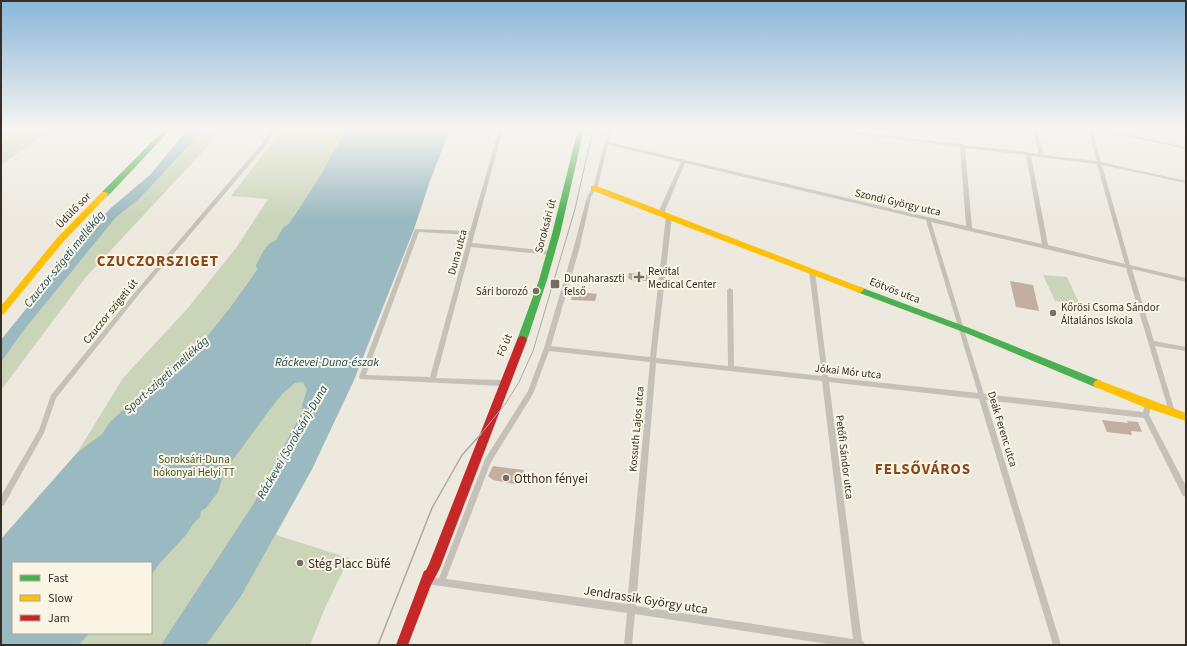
<svg xmlns="http://www.w3.org/2000/svg" width="1187" height="646" font-family="'Source Sans 3',sans-serif">
<style>
.green{fill:#cad4b8;fill-rule:evenodd}
.water{fill:#9ab9c0}
.building{fill:#c2af9f}
.lines{fill:none;stroke-linecap:round;stroke-linejoin:round}
.street{fill:#c6c1b8;fill-rule:evenodd}
.fast{fill:#4caf50;fill-rule:evenodd}
.slow{fill:#ffc107;fill-rule:evenodd}
.jam{fill:#c62828;fill-rule:evenodd}
.tram-far1{stroke:#ada9a3;stroke-width:1}
.tram{stroke:#ada9a3;stroke-width:1.5}
.poi-dot{fill:#776f67;stroke:#fbf5e6;stroke-width:1.5}
.labels{text-anchor:middle;stroke-width:4;stroke-linejoin:round;paint-order:stroke}
.street-label{font-size:11px;fill:#372e26;stroke:#fbf5e6}
.poi-label{font-size:11px;fill:#372e26;stroke:#fbf5e6;text-anchor:start}
.park-label{font-size:11px;fill:#3e5728;stroke:#fbf5e6}
.water-label{font-size:12px;font-style:italic;fill:#194c5b;stroke:#fbf5e6}
.near-poi-label{font-size:13px;fill:#372e26;stroke:#fbf5e6;text-anchor:start}
.near-street-label{font-size:13px;fill:#372e26;stroke:#fbf5e6}
.district-label{font-size:15px;font-weight:bold;letter-spacing:1px;fill:#8c481a;stroke:#fbf5e6}
</style>
<rect width="100%" height="100%" fill="#ede9df"/>
<path class="green" d="M 1,129 L 51,129 L 1,165 Z
M 188,129 L 410,129 L 354,380 L 312,469 L 276,535 L 349,558 L 325,608 L 310,645 L 1,645 L 1,539 L 77,453 L 123,378 L 187,309 L 236,248 L 268,199 L 231,196 L 282,130 L 222,131 L 85,278 L 1,390 L 1,340 L 90,230 L 112,207 L 151,174 ZM 13,563 L 151,563 L 151,633 L 13,633 Z
M 1043,275 L 1067,277 L 1079,303 L 1055,301 Z"/>
<path class="water" d="M 188,129 L 204,129 L 139,199 L 116,217 L 23,331 L 1,362 L 1,340 L 90,230 L 112,207 L 151,174 Z
M 348,129 L 450,129 L 430,181 L 414,229 L 354,380 L 312,469 L 241,596 L 206,645 L 161,645 L 254,503 L 302,412 L 302,405 L 307,390 L 303,382 L 295,383 L 283,393 L 271,408 L 224,472 L 218,492 L 206,508 L 201,511 L 200,517 L 193,524 L 186,535 L 159,564 L 151,576 L 151,563 L 13,563 L 13,633 L 90,633 L 78,645 L 1,645 L 1,539 L 77,453 L 102,434 L 110,422 L 123,410 L 177,370 L 192,355 L 230,308 L 257,270 L 256,265 L 264,250 L 269,244 L 276,240 L 283,228 L 289,224 L 321,175 L 333,152 Z"/>
<path class="building" d="M 629,273 L 650,275 L 649,281 L 631,280 L 628,278 Z
M 1010,281 L 1033,285 L 1039,311 L 1016,307 Z
M 573,291 L 597,294 L 595,301 L 571,300 Z
M 1102,420 L 1128,423 L 1127,421 L 1138,422 L 1142,432 L 1131,431 L 1132,435 L 1107,432 Z
M 493,466 L 524,470 L 520,485 L 493,480 L 488,476 Z"/>
<g class="lines">
<path class="street" d="M 272,129 L 276,129 L 263,149 L 140,293 L 56,398 L 44,433 L 4,505 L 1,507 L 1,496 L 39,430 L 51,395 L 136,291 L 259,147 Z
M 499,129 L 503,129 L 472,243 L 551,251 L 554,253 L 551,255 L 471,247 L 436,378 L 501,380 L 503,381 L 504,383 L 503,385 L 501,386 L 360,379 L 359,377 L 415,229 L 470,231 ZM 419,232 L 469,235 L 430,377 L 366,375 Z
M 608,129 L 612,129 L 609,142 L 966,226 L 960,147 L 824,130 L 822,129 L 831,129 L 960,144 L 962,144 L 964,145 L 1026,152 L 1028,152 L 1030,153 L 1039,154 L 1033,129 L 1037,129 L 1044,155 L 1097,161 L 1088,129 L 1092,129 L 1101,162 L 1186,181 L 1186,183 L 1102,165 L 1130,265 L 1186,278 L 1186,282 L 1132,269 L 1154,341 L 1186,347 L 1186,351 L 1155,346 L 1175,412 L 1174,414 L 1172,415 L 1170,414 L 1169,412 L 1126,268 L 931,222 L 984,394 L 1143,412 L 1146,402 L 1148,401 L 1150,402 L 1151,404 L 1149,415 L 1186,486 L 1186,497 L 1183,496 L 1144,418 L 986,400 L 1061,645 L 1053,645 L 979,399 L 829,382 L 862,641 L 864,642 L 865,645 L 834,645 L 635,614 L 632,645 L 624,645 L 627,613 L 427,584 L 424,583 L 423,580 L 424,577 L 427,576 L 439,578 L 485,459 L 528,391 L 544,348 L 573,250 L 587,197 L 594,185 ZM 608,145 L 681,162 L 658,213 L 661,215 L 664,213 L 685,163 L 926,220 L 978,393 L 828,377 L 815,271 L 812,269 L 809,271 L 822,376 L 734,366 L 733,290 L 730,288 L 727,290 L 728,366 L 656,358 L 672,216 L 669,214 L 666,216 L 650,357 L 551,346 L 579,250 L 591,197 L 598,185 ZM 965,148 L 1026,155 L 1042,244 L 972,228 ZM 1031,156 L 1097,164 L 1125,264 L 1048,245 ZM 549,351 L 650,362 L 627,604 L 446,579 L 491,462 L 533,394 ZM 656,363 L 822,381 L 853,639 L 636,606 Z
M 1097,129 L 1103,129 L 1186,147 L 1186,149 L 1099,130 Z"/>
<path class="fast" d="M 165,129 L 171,129 L 108,196 L 102,196 L 102,192 Z
M 578,129 L 584,129 L 560,234 L 547,280 L 527,340 L 525,343 L 519,343 L 517,340 L 539,280 L 552,234 Z
M 860,287 L 972,329 L 1101,381 L 1103,384 L 1101,387 L 1098,388 L 1095,387 L 966,333 L 857,292 L 856,290 L 857,288 Z"/>
<path class="slow" d="M 591,186 L 597,186 L 863,288 L 864,290 L 860,293 L 857,292 L 591,190 Z
M 102,192 L 105,192 L 109,194 L 63,242 L 4,314 L 1,315 L 1,306 L 57,238 Z
M 1098,380 L 1186,413 L 1186,421 L 1144,407 L 1095,387 L 1093,384 L 1095,381 Z"/>
<path class="jam" d="M 522,336 L 525,337 L 527,340 L 440,568 L 431,585 L 408,645 L 396,645 L 424,571 L 426,570 L 429,564 L 517,340 L 519,337 Z"/>
<path class="tram-far1" d="M 480,435 L 506,403 L 519,382 L 533,351 L 575,209 L 593,129"/>
<path class="tram" d="M 378,645 L 432,508 L 462,455 L 481,434"/>
</g>
<linearGradient id="sky" x2="0" y2="1"><stop stop-color="#89b6d8"/><stop offset="0.59" stop-color="#f7f5f1"/><stop offset="1" stop-color="#f7f5f1" stop-opacity="0"/></linearGradient>
<rect width="1187" height="219" fill="url(#sky)"/>
<g class="poi-dot">
<path d="M637 271h4v4h4v4h-4v4h-4v-4h-4v-4h4z"/>
<rect x="550" y="279" width="10" height="10" rx="2"/>
<circle cx="536" cy="291" r="4"/>
<circle cx="1053" cy="313" r="4"/>
<circle cx="506" cy="478" r="4"/>
<circle cx="300" cy="563" r="4"/>
</g>
<g class="labels">
<g class="street-label">
<text transform="translate(898 202) rotate(13)" y="4">Szondi György utca</text>
<text transform="translate(73 210) rotate(-46)" y="4">Üdülő sor</text>
<text transform="translate(545 226) rotate(-75)" y="4">Soroksári út</text>
<text transform="translate(457 252) rotate(-75)" y="4">Duna utca</text>
<text transform="translate(895 290) rotate(21)" y="4">Eötvös utca</text>
<text transform="translate(110 311) rotate(-51)" y="4">Czuczor szigeti út</text>
<text transform="translate(504 345) rotate(-67)" y="4">Fő út</text>
<text transform="translate(848 371) rotate(6)" y="4">Jókai Mór utca</text>
<text transform="translate(636 429) rotate(-85)" y="4">Kossuth Lajos utca</text>
<text transform="translate(1003 429) rotate(73)" y="4">Deák Ferenc utca</text>
<text transform="translate(845 457) rotate(83)" y="4">Petőfi Sándor utca</text>
</g>
<g class="poi-label">
<text x="648" y="275">Revital<tspan x="648" dy="13">Medical Center</tspan></text>
<text x="564" y="282">Dunaharaszti<tspan x="564" dy="13">felső</tspan></text>
<text x="528" y="295" text-anchor="end">Sári borozó</text>
<text x="1061" y="311">Kőrösi Csoma Sándor<tspan x="1061" dy="13">Általános Iskola</tspan></text>
</g>
<g class="park-label">
<text x="194" y="463">Soroksári-Duna<tspan x="194" dy="13">hókonyai Helyi TT</tspan></text>
</g>
<g class="water-label">
<text transform="translate(64 259) rotate(-51)" y="4">Czuczor-szigeti mellékág</text>
<text x="327" y="366">Ráckevei-Duna-észak</text>
<text transform="translate(166 375) rotate(-42)" y="4">Sport-szigeti mellékág</text>
<text transform="translate(292 442) rotate(-60)" y="4">Ráckevei (Soroksári)-Duna</text>
</g>
<g class="near-poi-label">
<text x="514" y="483">Otthon fényei</text>
<text x="308" y="568">Stég Placc Büfé</text>
</g>
<g class="near-street-label">
<text transform="translate(646 599) rotate(9)" y="5">Jendrassik György utca</text>
</g>
<g class="district-label">
<text x="158" y="266">CZUCZORSZIGET</text>
<text x="923" y="474">FELSŐVÁROS</text>
</g>
</g>
<rect width="1187" height="646" fill="none" stroke="#372e26" stroke-width="4"/>
<rect x="12" y="562" width="140" height="72" fill="#fbf5e6" stroke="#ada599"/>
<rect x="20" y="575" width="20" height="6" fill="#4caf50" stroke="#ada599"/>
<text x="48" y="582" font-size="12" fill="#372e26">Fast</text>
<rect x="20" y="595" width="20" height="6" fill="#ffc107" stroke="#ada599"/>
<text x="48" y="602" font-size="12" fill="#372e26">Slow</text>
<rect x="20" y="615" width="20" height="6" fill="#c62828" stroke="#ada599"/>
<text x="48" y="622" font-size="12" fill="#372e26">Jam</text>
</svg>
